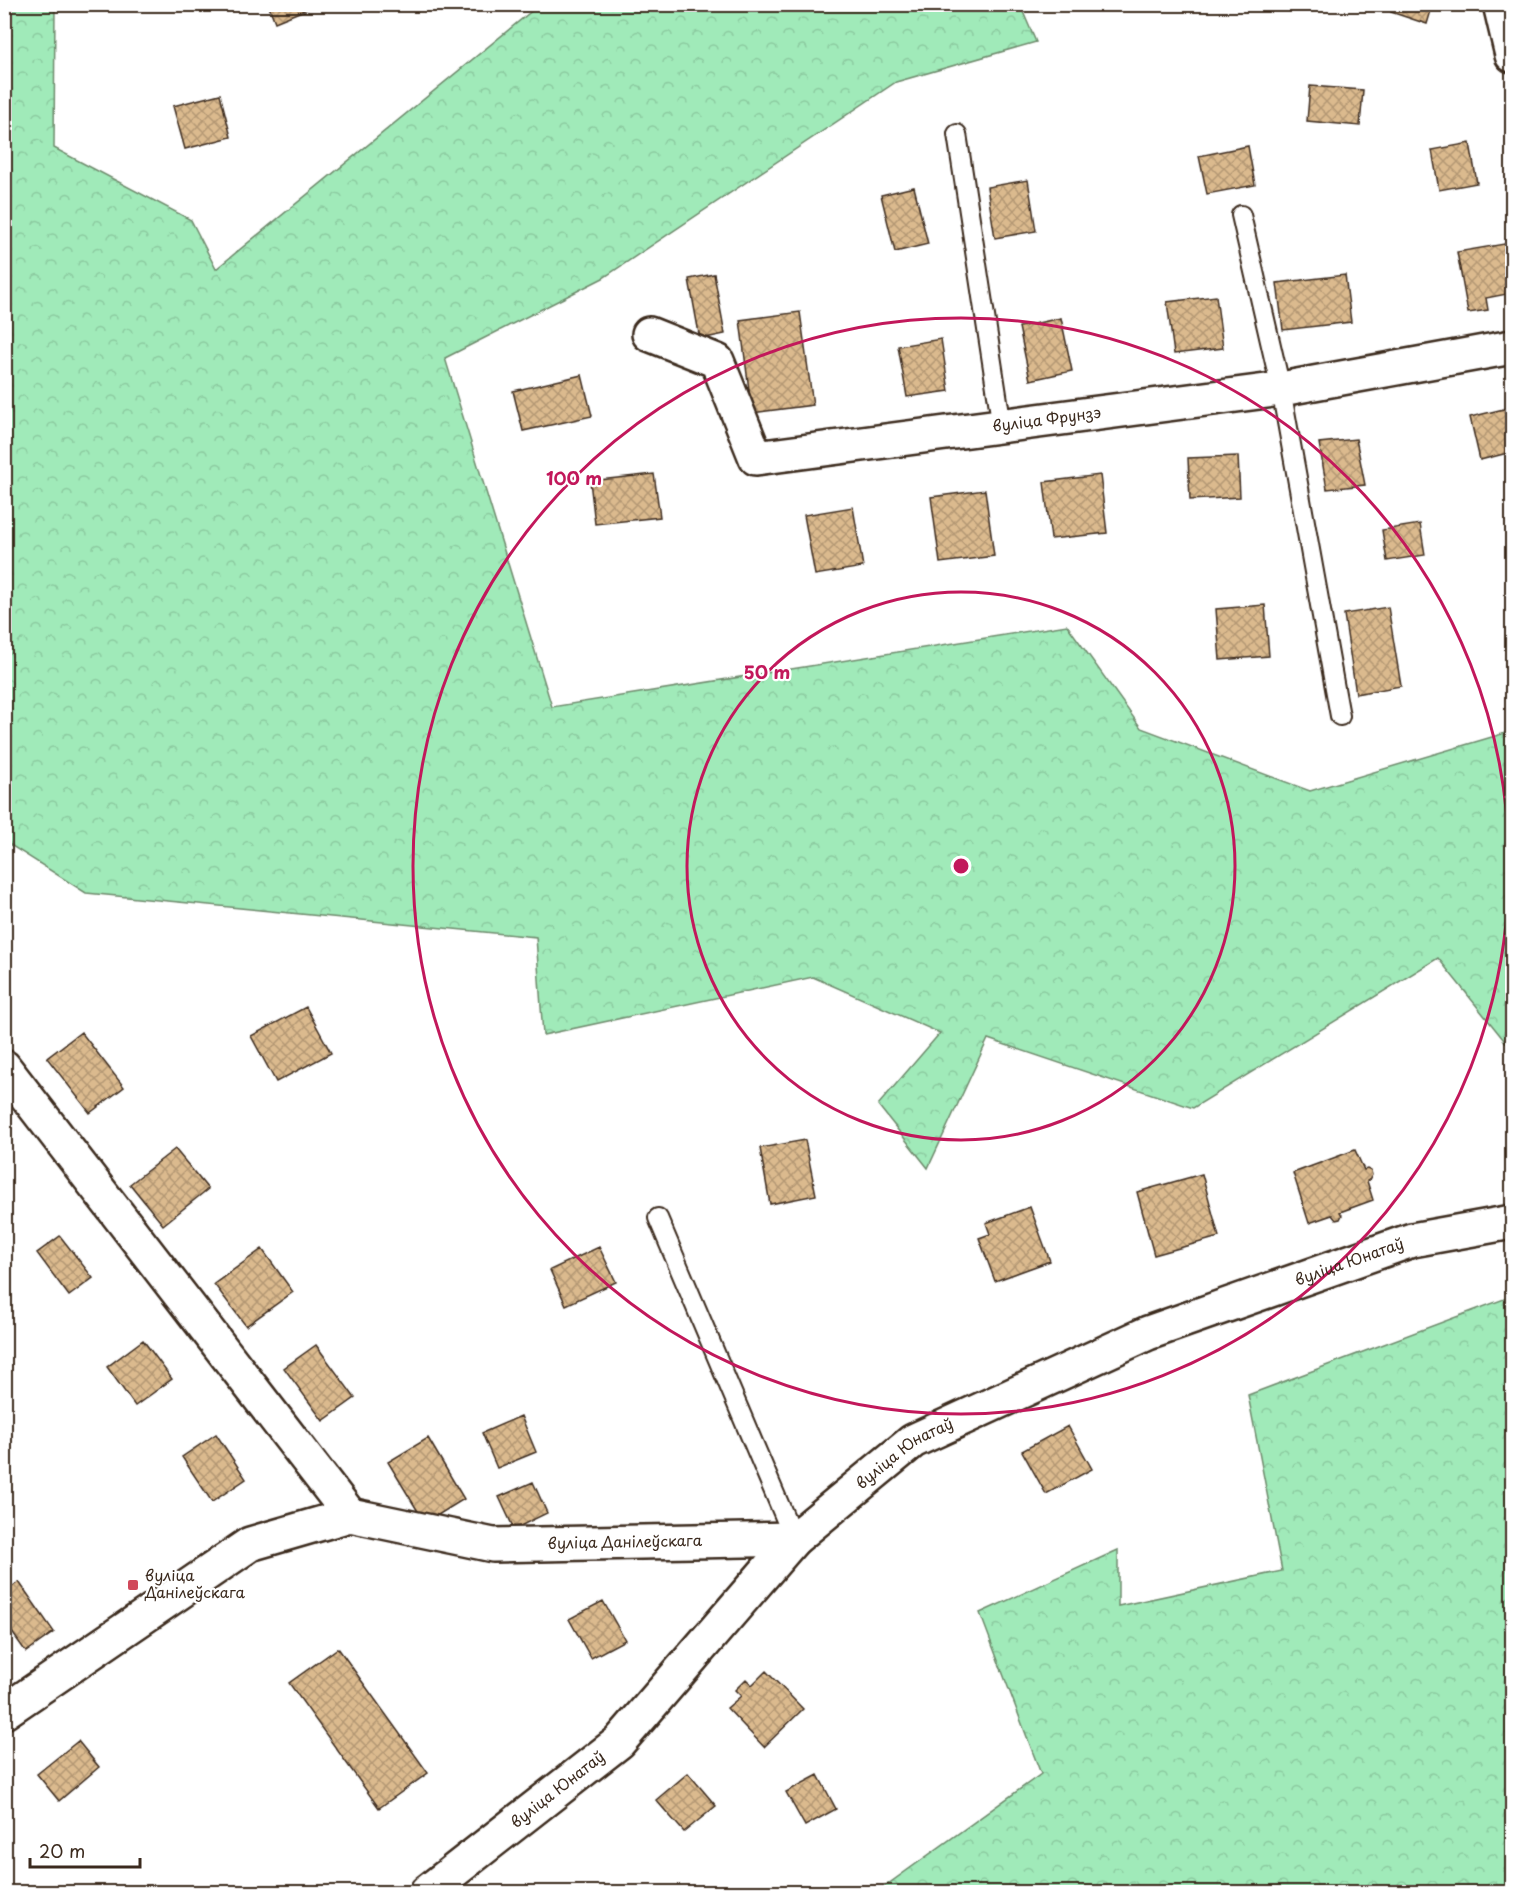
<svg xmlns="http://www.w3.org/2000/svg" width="1517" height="1897" font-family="'Playpen Sans',sans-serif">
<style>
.forest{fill:url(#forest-crowns);stroke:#6e8a6c;stroke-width:1.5}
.building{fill:url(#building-cross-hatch);stroke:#3b2a1e;stroke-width:1.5}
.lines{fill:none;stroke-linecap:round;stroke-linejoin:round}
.lane-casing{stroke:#3b2a1e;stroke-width:22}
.street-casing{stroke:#3b2a1e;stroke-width:38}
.lane{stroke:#fff;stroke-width:18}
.street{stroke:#fff;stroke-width:33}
.ring{fill:none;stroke:#c2185b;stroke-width:3}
.poi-dot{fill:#d1495b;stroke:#fff;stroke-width:2}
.labels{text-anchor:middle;stroke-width:4.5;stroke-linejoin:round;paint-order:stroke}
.street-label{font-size:15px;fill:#3b2a1e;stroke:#fff}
.poi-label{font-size:15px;fill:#3b2a1e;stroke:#fff;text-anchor:start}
.centre{fill:#c2185b;stroke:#fff;stroke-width:3}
.ring-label{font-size:18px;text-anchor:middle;font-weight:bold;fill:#c2185b;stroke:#fff;stroke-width:4.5;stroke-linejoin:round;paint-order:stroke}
</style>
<defs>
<pattern id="forest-crowns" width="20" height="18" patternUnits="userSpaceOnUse" patternTransform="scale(1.5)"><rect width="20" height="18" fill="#a0eab9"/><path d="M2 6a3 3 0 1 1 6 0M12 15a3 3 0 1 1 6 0" fill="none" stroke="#8bc99f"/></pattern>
<pattern id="building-cross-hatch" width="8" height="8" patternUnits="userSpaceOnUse" patternTransform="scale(1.5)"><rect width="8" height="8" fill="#dbba8e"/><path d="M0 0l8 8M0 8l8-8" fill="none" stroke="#b39773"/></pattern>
</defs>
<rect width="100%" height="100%" fill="#fff"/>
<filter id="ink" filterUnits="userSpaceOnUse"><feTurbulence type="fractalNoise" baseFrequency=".0167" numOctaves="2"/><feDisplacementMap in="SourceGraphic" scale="12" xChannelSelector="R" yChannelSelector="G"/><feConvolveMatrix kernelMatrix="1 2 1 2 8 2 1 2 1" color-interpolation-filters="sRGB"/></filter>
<g filter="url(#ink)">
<path class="forest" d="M 5,4 L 55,5 L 54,148 L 191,220 L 216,269 L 539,5 L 1020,5 L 1036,42 L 896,82 L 603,278 L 445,358 L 552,707 L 1067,625 L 1141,728 L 1310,791 L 1512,731 L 1512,1050 L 1438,958 L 1193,1108 L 988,1039 L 928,1168 L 878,1105 L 940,1033 L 813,977 L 543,1035 L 536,937 L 86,893 L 9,844 L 5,846 Z
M 1512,1296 L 1512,1892 L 877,1892 L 1041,1774 L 980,1613 L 1118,1550 L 1118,1606 L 1282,1571 L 1248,1395 Z"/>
<path class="building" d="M 268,4 L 319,4 L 275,22 Z
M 1394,4 L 1433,4 L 1427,24 L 1391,12 Z
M 1310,86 L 1363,90 L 1360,126 L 1307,121 Z
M 220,94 L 231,137 L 185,149 L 173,106 Z
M 1470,143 L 1477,183 L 1439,190 L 1432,150 Z
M 1248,146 L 1255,185 L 1207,194 L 1199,156 Z
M 1028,180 L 1036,231 L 995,238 L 987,187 Z
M 914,187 L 928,244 L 895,252 L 881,195 Z
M 1510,243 L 1512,257 L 1512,293 L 1486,298 L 1488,310 L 1468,313 L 1457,252 Z
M 714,274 L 725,334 L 700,339 L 689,279 Z
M 1345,275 L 1351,322 L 1283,330 L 1277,283 Z
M 1216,296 L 1223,348 L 1174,354 L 1167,302 Z
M 800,312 L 813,405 L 752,413 L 740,320 Z
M 1061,318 L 1072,371 L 1030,380 L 1019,327 Z
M 941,339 L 949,391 L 907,397 L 898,346 Z
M 582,375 L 592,416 L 523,431 L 513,391 Z
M 1512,407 L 1512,452 L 1480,460 L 1470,417 Z
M 1356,439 L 1365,485 L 1327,489 L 1319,443 Z
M 1238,456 L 1240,497 L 1190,500 L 1188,458 Z
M 654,474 L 660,517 L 595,524 L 590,481 Z
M 1100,475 L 1107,533 L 1051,539 L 1044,482 Z
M 985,490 L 994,556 L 940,563 L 931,497 Z
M 853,507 L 863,567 L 815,575 L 804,515 Z
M 1420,524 L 1425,555 L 1387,561 L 1382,530 Z
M 1512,567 L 1512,601 L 1506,569 Z
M 1265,605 L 1269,656 L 1220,660 L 1216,609 Z
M 1388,607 L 1401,686 L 1356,694 L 1344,614 Z
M 306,1007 L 331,1053 L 276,1082 L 251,1036 Z
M 81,1032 L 124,1087 L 90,1113 L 47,1058 Z
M 805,1140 L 816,1195 L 770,1204 L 760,1148 Z
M 175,1149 L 208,1189 L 163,1225 L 130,1184 Z
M 1355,1150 L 1364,1170 L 1367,1169 L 1371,1171 L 1372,1175 L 1370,1179 L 1367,1181 L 1373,1200 L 1340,1212 L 1342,1215 L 1340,1219 L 1336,1220 L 1332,1215 L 1309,1223 L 1293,1173 Z
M 1202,1174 L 1219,1237 L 1154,1255 L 1137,1192 Z
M 1030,1207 L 1050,1261 L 995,1281 L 979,1238 L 990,1234 L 986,1223 Z
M 60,1236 L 93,1278 L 69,1296 L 37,1253 Z
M 599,1247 L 616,1282 L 566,1305 L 550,1270 Z
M 262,1249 L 293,1292 L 246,1326 L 214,1284 Z
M 143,1340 L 172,1379 L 135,1406 L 107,1367 Z
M 316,1345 L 355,1398 L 323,1421 L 284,1368 Z
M 521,1416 L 536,1452 L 497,1468 L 482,1433 Z
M 1068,1426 L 1092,1469 L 1046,1494 L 1022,1451 Z
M 216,1434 L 246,1479 L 212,1502 L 182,1457 Z
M 428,1438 L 464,1499 L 425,1523 L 388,1462 Z
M 533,1482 L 547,1513 L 514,1529 L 499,1497 Z
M 19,1582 L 54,1632 L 26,1652 L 4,1621 L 4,1592 Z
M 603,1601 L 625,1640 L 591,1658 L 569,1619 Z
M 338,1648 L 428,1773 L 379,1808 L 289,1683 Z
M 766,1671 L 803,1709 L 764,1747 L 727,1708 L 741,1696 L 735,1690 L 746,1679 L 752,1685 Z
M 78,1741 L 99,1767 L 59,1801 L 37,1774 Z
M 688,1773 L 716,1806 L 684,1832 L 656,1800 Z
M 818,1775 L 836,1809 L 805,1826 L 786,1792 Z"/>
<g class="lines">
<defs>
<path id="lane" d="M 957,134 L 1002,427
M 1241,215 L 1281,389 L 1340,716
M 658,1218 L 794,1539"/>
<g id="street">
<path d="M 1500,4 L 1512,55"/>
<path id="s1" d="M 649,334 L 717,361 L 756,458 L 1281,389 L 1512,347"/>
<path d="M 4,1067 L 350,1515"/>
<path id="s2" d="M 4,1712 L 250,1544 L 350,1515 L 493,1545 L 794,1539"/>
<path id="s3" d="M 427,1892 L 619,1742 L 794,1539 L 913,1441 L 1148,1333 L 1412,1240 L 1512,1222"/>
</g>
</defs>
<use href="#lane" class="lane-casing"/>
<use href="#street" class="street-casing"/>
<use href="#lane" class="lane"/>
<use href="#street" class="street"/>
</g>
</g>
<g class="ring">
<circle cx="961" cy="866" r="274"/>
<circle cx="961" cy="866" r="548"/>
</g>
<rect class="poi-dot" x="127" y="1579" width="12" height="12" rx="3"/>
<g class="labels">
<g class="street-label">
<text dy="5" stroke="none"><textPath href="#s1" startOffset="471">вуліца Фрунзэ</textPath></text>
<text dy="5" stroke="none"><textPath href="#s3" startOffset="1138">вуліца Юнатаў</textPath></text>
<text dy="5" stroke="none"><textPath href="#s3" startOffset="652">вуліца Юнатаў</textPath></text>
<text dy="5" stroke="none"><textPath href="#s2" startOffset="680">вуліца Данілеўскага</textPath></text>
<text dy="5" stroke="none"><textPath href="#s3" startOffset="166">вуліца Юнатаў</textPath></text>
</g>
<g class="poi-label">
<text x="145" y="1581">вуліца<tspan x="145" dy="17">Данілеўскага</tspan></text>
</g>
</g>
<circle cx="961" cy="866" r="9" class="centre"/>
<g class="ring-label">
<text x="574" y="485">100 m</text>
<text x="767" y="679">50 m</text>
</g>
<rect width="1517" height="1897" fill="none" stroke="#fff" stroke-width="24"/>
<rect x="12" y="12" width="1493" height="1873" fill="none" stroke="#3b2a1e" stroke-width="2" filter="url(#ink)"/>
<path d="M30 1858v9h110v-9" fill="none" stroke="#3b2a1e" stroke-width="3"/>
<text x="39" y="1858" font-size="18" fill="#3b2a1e" stroke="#ffffff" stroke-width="4.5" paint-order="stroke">20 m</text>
</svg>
